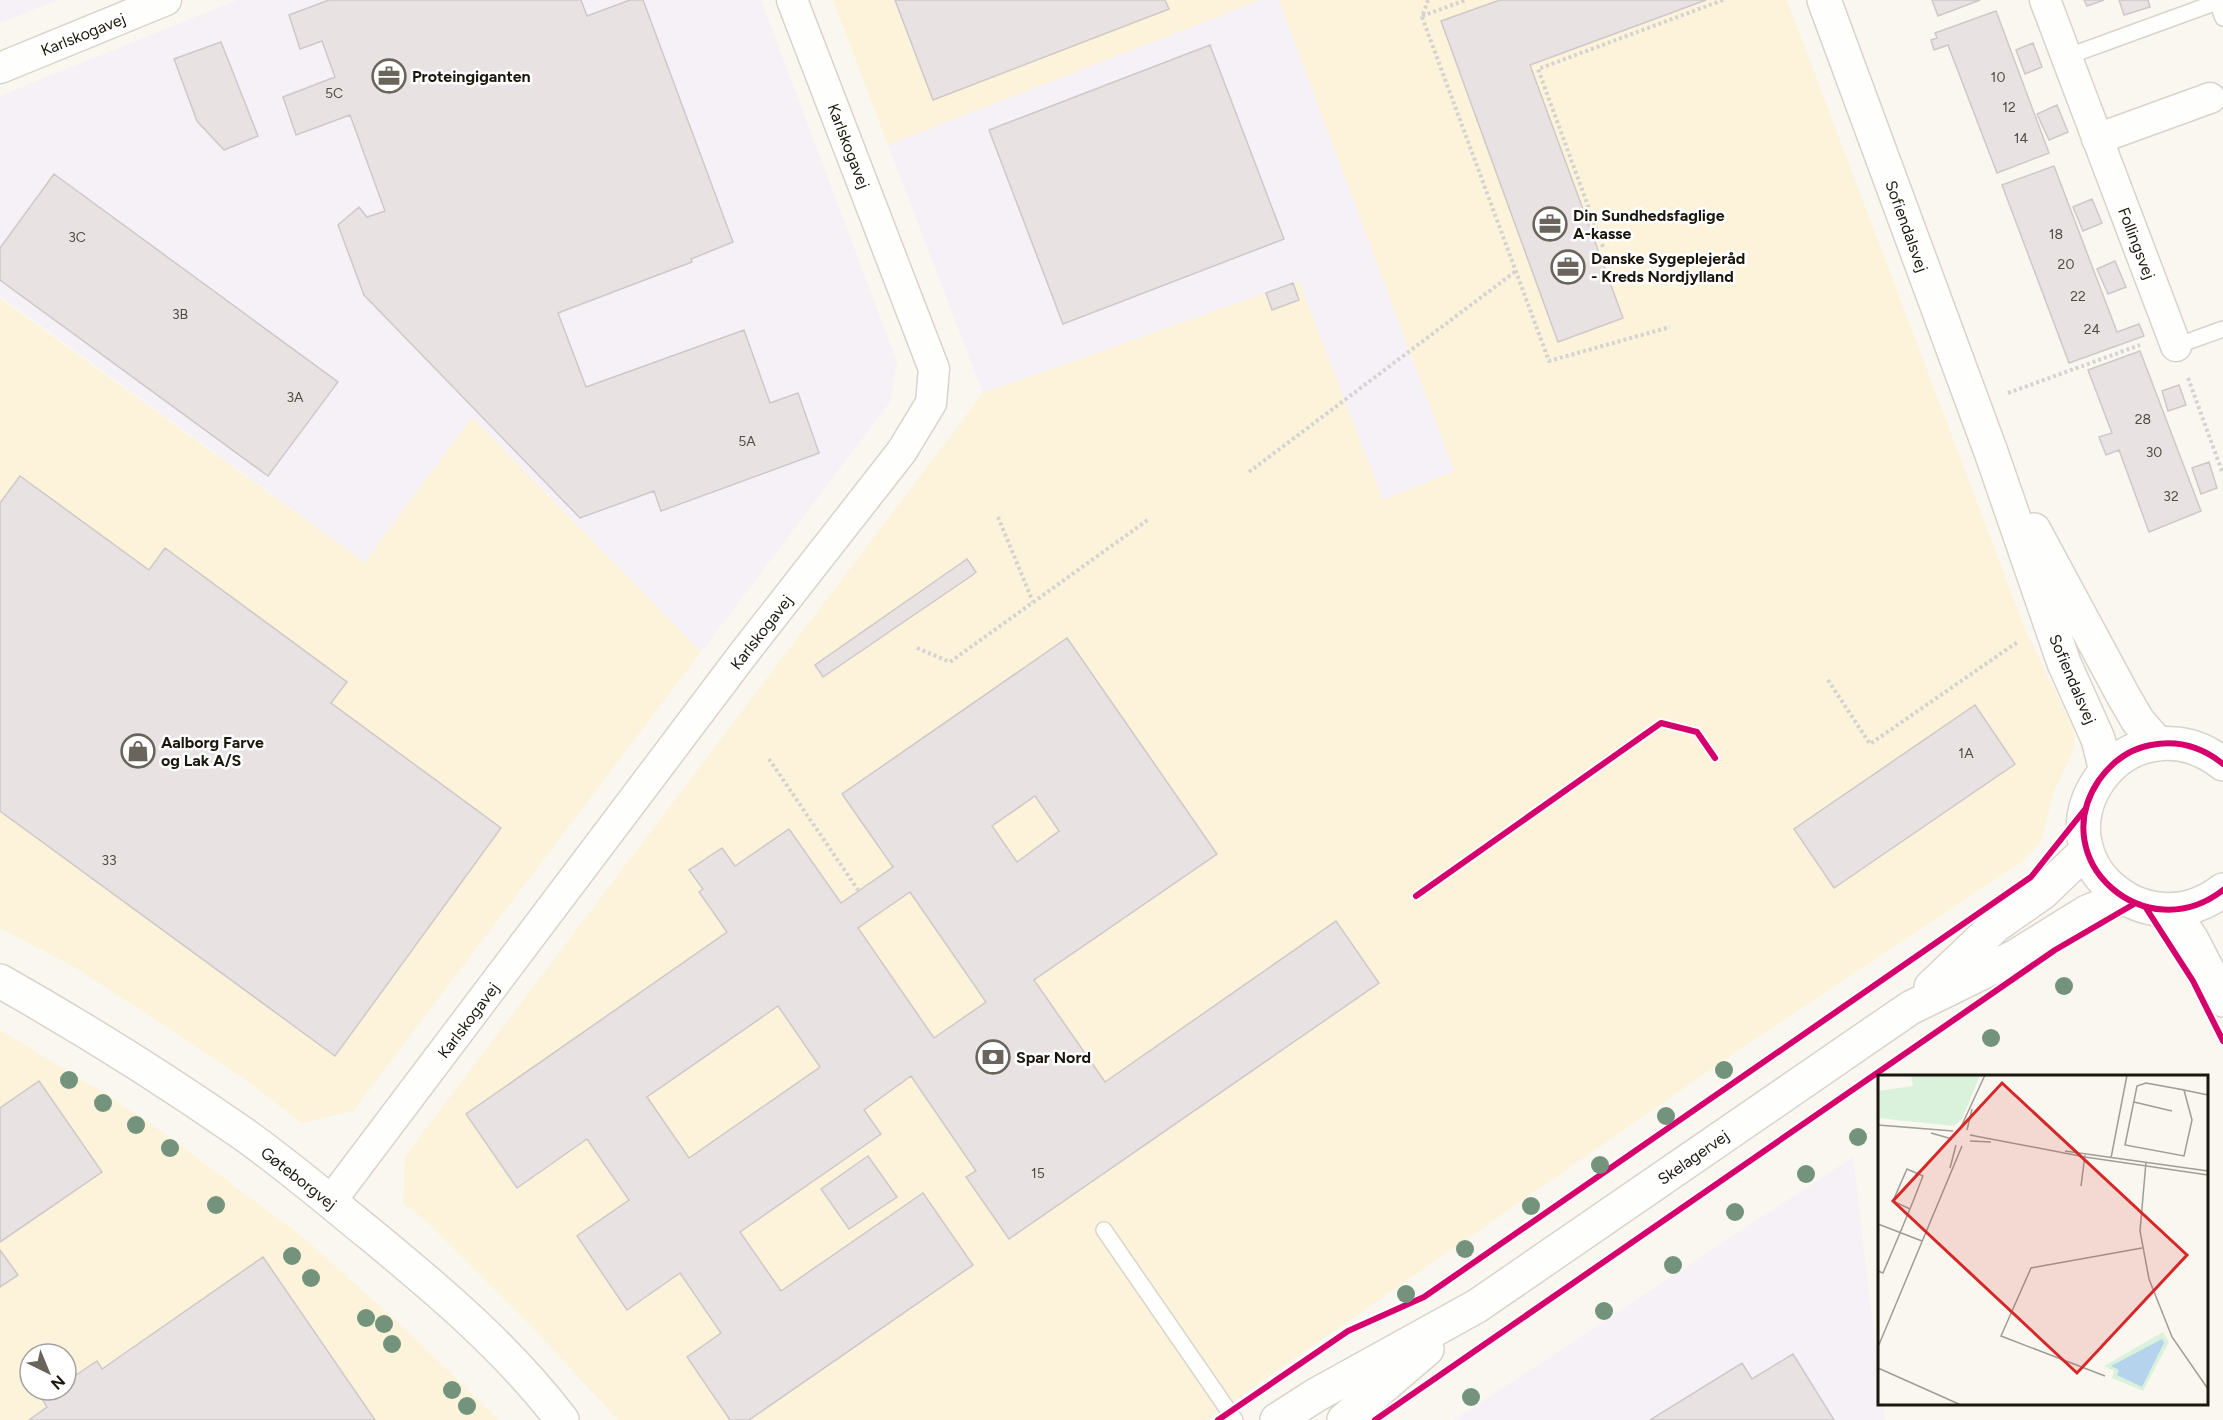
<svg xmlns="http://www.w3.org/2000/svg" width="2223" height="1420" font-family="Figtree,sans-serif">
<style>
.built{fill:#fcf3da;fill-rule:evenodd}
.industrial{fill:#f5f1f7}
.building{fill:#e9e2e3;stroke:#cec8c9;stroke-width:1.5;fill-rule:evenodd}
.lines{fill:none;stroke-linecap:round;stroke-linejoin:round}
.service-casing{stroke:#d7d4cb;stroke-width:18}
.minor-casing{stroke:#d7d4cb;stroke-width:33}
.tertiary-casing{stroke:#d7d4cb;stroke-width:36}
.path{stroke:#d4d3d1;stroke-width:4;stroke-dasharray:3 3;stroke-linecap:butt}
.service{stroke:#fefefd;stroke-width:15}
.minor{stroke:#fefefd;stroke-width:30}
.tertiary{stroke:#fefefd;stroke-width:33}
.cycleway-casing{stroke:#fff;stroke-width:10}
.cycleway{stroke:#d6006c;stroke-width:6}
.tree{fill:#74937c}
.labels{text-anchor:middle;stroke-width:5;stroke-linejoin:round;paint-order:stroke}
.number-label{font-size:14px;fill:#504b43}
.street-label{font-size:16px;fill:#1b170c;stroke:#fff}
.poi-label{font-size:16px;font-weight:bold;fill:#1b170c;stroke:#fff;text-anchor:start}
.inset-road{fill:none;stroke:#a09d95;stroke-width:1.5}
.view{fill:#d62828;fill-opacity:0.15;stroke:#d62828;stroke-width:3}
.inset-edge{fill:none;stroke:#1b170c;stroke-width:3}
</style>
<rect width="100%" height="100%" fill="#f9f7f0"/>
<path class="built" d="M 833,0 L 1261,0 L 888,145 Z
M 1279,0 L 1787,0 L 2025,629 L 2073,728 L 2075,743 L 2071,756 L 2054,791 L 2041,842 L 2022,862 L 1752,1041 L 1206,1420 L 618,1420 L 533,1328 L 428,1223 L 403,1203 L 405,1156 L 983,393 L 1299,281 L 1383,499 L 1454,471 Z
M 0,298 L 364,562 L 472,417 L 701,652 L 353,1111 L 301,1123 L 245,1079 L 76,968 L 0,928 Z
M 0,1030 L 101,1091 L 161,1131 L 304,1238 L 402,1326 L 499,1420 L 0,1420 ZM 30,1354 L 66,1354 L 66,1390 L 30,1390 Z"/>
<path class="industrial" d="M 0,0 L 58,0 L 0,23 Z
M 237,0 L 761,0 L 897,362 L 890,402 L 701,652 L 472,417 L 365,562 L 0,296 L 0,96 Z
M 1261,0 L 1279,0 L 1454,471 L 1383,500 L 1299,281 L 983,393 L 888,145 Z
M 1853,1157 L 1879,1375 L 1880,1404 L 1883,1404 L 1885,1420 L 1454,1420 Z"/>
<path class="building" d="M 329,0 L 581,0 L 587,16 L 630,0 L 643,0 L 733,242 L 691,259 L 692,262 L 558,313 L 586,387 L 744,330 L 770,403 L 798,393 L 819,453 L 661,511 L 654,491 L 580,518 L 364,295 L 338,225 L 359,207 L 367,217 L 385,211 L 350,115 L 296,135 L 283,97 L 335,77 L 322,41 L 300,49 L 289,15 Z
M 895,0 L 1165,0 L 1169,9 L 933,100 Z
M 1500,0 L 1706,0 L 1530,65 L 1623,318 L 1558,342 L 1441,21 Z
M 1932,0 L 1980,0 L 1938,16 Z
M 2084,0 L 2104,0 L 2087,6 Z
M 2119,0 L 2148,0 L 2150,7 L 2124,15 Z
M 1996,11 L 2049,153 L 1997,173 L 1948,45 L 1934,50 L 1931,40 L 1937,38 L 1935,33 Z
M 221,42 L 258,136 L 224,150 L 197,121 L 174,59 Z
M 2033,43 L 2042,67 L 2025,74 L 2016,50 Z
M 1210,45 L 1284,239 L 1063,324 L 989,130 Z
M 2057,105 L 2068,132 L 2049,140 L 2037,114 Z
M 2054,166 L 2117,332 L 2139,324 L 2144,336 L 2069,363 L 2002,185 Z
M 54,174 L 338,382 L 268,476 L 0,280 L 0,248 Z
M 2092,199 L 2102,223 L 2083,231 L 2073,207 Z
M 2115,261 L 2126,287 L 2108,294 L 2097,269 Z
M 1293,283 L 1299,300 L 1272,310 L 1266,293 Z
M 2140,351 L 2201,511 L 2149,532 L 2119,450 L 2106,455 L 2099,437 L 2112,433 L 2088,370 Z
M 2179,385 L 2186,405 L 2168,411 L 2162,391 Z
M 2209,462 L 2217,488 L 2201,494 L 2192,468 Z
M 20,476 L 149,570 L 165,548 L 347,682 L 331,703 L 501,828 L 335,1056 L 0,811 L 0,503 Z
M 967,559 L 976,572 L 974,574 L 823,677 L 815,665 Z
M 1067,638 L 1217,854 L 1034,980 L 1105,1082 L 1336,921 L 1379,983 L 1009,1239 L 966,1177 L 976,1171 L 911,1076 L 864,1110 L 881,1134 L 740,1232 L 781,1291 L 923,1193 L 973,1265 L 749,1420 L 730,1420 L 687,1357 L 721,1333 L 680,1273 L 627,1310 L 577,1236 L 629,1200 L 587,1139 L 517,1188 L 466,1114 L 727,932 L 699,892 L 703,889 L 689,870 L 722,848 L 735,866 L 789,829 L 841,903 L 893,867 L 842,794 ZM 1035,796 L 1059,831 L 1017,862 L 992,826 ZM 910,892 L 986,1002 L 934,1038 L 858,928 ZM 778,1006 L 820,1067 L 689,1158 L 647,1097 Z
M 1975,705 L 2015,764 L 1834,888 L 1794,829 Z
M 39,1081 L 102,1172 L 0,1242 L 0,1108 Z
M 868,1156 L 897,1197 L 849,1229 L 821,1189 Z
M 0,1250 L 18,1275 L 0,1287 Z
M 263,1257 L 375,1420 L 29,1420 L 47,1407 L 42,1399 L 55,1390 L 66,1390 L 66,1382 L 97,1361 L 102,1369 Z
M 1793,1354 L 1834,1420 L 1650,1420 L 1742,1363 L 1752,1379 Z"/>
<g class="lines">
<defs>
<path id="service" d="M 2066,57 L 2217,2 L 2223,18
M 2176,346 L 2223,329
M 1104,1230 L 1235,1420"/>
<path id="minor" d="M 2045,0 L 2176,346
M 0,68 L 166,0
M 2097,139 L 2210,98
M 330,1202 L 744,653 L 902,451 L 931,403 L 934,369 L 792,0"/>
<path id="tertiary" d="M 1824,0 L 1991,452 L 2064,663 L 2098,739 L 2106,771
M 2034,530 L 2124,697 L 2138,721 L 2158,744
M 2223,764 C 2202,747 2177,740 2151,745 C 2129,749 2112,762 2099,780 C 2044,861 2146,950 2223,890
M 2172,910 L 2192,940 L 2223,1000
M 0,981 C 83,1028 163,1078 242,1133 C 286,1164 328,1200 370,1234 C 438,1290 508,1349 562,1420
M 1931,987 L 1995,926 L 2042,893 L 2087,850
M 1277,1420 L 1316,1395 L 1477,1306 L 1910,1008 L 2016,956 L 2087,912 L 2123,898
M 1344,1420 L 1427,1349"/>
</defs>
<use href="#service" class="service-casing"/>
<use href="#minor" class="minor-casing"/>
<use href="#tertiary" class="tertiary-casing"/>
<path class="path" d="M 1428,0 L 1422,17 L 1549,361 L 1670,327
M 1422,16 L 1466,0
M 1603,247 L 1538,69 L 1723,0
M 2188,378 L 2223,474
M 2008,393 L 2140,345
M 1249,472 L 1516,271
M 998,517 L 1033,602
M 917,648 L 950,662 L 1149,519
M 1828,680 L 1870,744 L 2019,641
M 769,759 L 858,890"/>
<use href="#service" class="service"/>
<use href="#minor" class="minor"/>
<use href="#tertiary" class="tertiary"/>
<defs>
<path id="cycleway" d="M 2223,764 C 2202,747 2177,740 2151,745 C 2129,749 2112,762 2099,780 C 2044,861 2146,950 2223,890
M 1416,896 L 1661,723 L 1697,732 L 1715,758
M 2146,908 L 2193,981 L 2223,1041
M 1218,1420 L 1348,1331 L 1424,1297 L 2031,877 L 2086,808
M 1375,1420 L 2055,950 L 2134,904"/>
</defs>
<use href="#cycleway" class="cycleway-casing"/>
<use href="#cycleway" class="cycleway"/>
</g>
<g class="tree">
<circle cx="2064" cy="986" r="9"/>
<circle cx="1991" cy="1038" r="9"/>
<circle cx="1724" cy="1070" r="9"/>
<circle cx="69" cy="1080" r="9"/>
<circle cx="103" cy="1103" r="9"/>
<circle cx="1666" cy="1116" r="9"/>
<circle cx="136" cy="1125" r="9"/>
<circle cx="1858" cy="1137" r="9"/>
<circle cx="170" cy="1148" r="9"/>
<circle cx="1600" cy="1165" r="9"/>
<circle cx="1806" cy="1174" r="9"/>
<circle cx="216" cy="1205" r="9"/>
<circle cx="1531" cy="1206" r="9"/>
<circle cx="1735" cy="1212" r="9"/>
<circle cx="1465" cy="1249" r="9"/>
<circle cx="292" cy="1256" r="9"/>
<circle cx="1673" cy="1265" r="9"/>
<circle cx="311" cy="1278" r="9"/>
<circle cx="1406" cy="1294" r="9"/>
<circle cx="1604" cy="1311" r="9"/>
<circle cx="366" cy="1318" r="9"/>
<circle cx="384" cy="1324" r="9"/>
<circle cx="392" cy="1344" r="9"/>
<circle cx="452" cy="1390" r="9"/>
<circle cx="1471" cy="1397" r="9"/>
<circle cx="467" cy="1406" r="9"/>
</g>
<defs>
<symbol id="office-ring" viewBox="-11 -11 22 22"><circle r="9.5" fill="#fff" stroke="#69655c" stroke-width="1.5"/><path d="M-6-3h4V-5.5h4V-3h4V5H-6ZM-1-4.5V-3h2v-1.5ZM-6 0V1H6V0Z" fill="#69655c"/></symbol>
<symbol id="shop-ring" viewBox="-11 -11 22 22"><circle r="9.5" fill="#fff" stroke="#69655c" stroke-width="1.5"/><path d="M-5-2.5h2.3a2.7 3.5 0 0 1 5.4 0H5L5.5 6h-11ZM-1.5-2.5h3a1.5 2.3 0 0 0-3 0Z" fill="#69655c"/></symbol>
<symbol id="bank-ring" viewBox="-11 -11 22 22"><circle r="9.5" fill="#fff" stroke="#69655c" stroke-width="1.5"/><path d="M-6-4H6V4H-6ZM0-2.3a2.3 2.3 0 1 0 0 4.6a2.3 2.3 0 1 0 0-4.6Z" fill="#69655c"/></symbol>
</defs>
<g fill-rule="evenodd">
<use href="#office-ring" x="370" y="57" width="38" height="38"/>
<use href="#office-ring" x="1531" y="205" width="38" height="38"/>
<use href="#office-ring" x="1549" y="248" width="38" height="38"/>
<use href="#shop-ring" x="119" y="732" width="38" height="38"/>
<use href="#bank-ring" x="974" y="1038" width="38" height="38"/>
</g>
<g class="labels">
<g class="number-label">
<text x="1998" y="82">10</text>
<text x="334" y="98">5C</text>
<text x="2009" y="112">12</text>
<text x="2021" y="143">14</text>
<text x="2056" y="239">18</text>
<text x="77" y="242">3C</text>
<text x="2066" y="269">20</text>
<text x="2078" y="301">22</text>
<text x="180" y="319">3B</text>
<text x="2092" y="334">24</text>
<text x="295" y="402">3A</text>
<text x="2143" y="424">28</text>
<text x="747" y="446">5A</text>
<text x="2154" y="457">30</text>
<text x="2171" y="501">32</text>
<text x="1966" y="758">1A</text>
<text x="109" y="865">33</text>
<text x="1038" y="1178">15</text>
</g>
<g class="street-label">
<text transform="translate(83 34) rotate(-22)" y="6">Karlskogavej</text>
<text transform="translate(849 146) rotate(69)" y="6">Karlskogavej</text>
<text transform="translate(1907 226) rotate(70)" y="6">Sofiendalsvej</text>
<text transform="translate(2137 243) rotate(69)" y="6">Follingsvej</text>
<text transform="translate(761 632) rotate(-52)" y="6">Karlskogavej</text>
<text transform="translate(2073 679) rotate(67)" y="6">Sofiendalsvej</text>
<text transform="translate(468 1020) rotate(-53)" y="6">Karlskogavej</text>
<text transform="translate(1693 1157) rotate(-35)" y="6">Skelagervej</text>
<text transform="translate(299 1178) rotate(38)" y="6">Gøteborgvej</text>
</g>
<g class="poi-label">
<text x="412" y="82">Proteingiganten</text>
<text x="1573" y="221">Din Sundhedsfaglige<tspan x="1573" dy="18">A-kasse</tspan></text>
<text x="1591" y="264">Danske Sygeplejeråd<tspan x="1591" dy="18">- Kreds Nordjylland</tspan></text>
<text x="161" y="748">Aalborg Farve<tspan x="161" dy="18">og Lak A/S</tspan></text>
<text x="1016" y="1063">Spar Nord</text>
</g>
</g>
<g transform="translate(1878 1075)">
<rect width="330" height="330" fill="#f9f7f0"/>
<path d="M 33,0 L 102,0 L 84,44 L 76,51 L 0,43 L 0,16 L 35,11 ZM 285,257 L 291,267 L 265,316 L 234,303 L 236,296 L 226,291 Z" fill="#daf2db"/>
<path d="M 284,264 L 286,268 L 264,312 L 239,300 L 241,295 L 233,291 Z" fill="#b6d3ee"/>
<path class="inset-road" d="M 268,8 L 306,15 L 314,45 L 306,81 L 247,70 L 259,11 ZM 306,15 L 330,20M 256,27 L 294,36M 0,50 L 75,56M 83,52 L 107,0M 89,55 L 94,34M 53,58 L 74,64M 92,60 L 207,82 L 330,100M 92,66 L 113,67M 187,76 L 330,96M 233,83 L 249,0M 268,87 L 262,156 L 271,204 L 294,262 L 330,314M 72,93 L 78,70M 203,111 L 207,80M 0,149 L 44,166M 0,196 L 5,198 L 22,158 L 36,124 L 45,101 L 29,94 L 15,126 L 32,134M 0,272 L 84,71M 0,293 L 83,330M 227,301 L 123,261 L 153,193 L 264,173"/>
<path class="view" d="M 124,8 L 309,180 L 199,298 L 15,126 Z"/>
<rect width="330" height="330" class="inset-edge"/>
</g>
<g transform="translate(48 1372) rotate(137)"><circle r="28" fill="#ffffff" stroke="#a4a29e" stroke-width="1.5"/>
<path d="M0-4.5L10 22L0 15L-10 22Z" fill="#69655c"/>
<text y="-9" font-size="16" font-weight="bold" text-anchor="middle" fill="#1b170c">N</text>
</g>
</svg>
